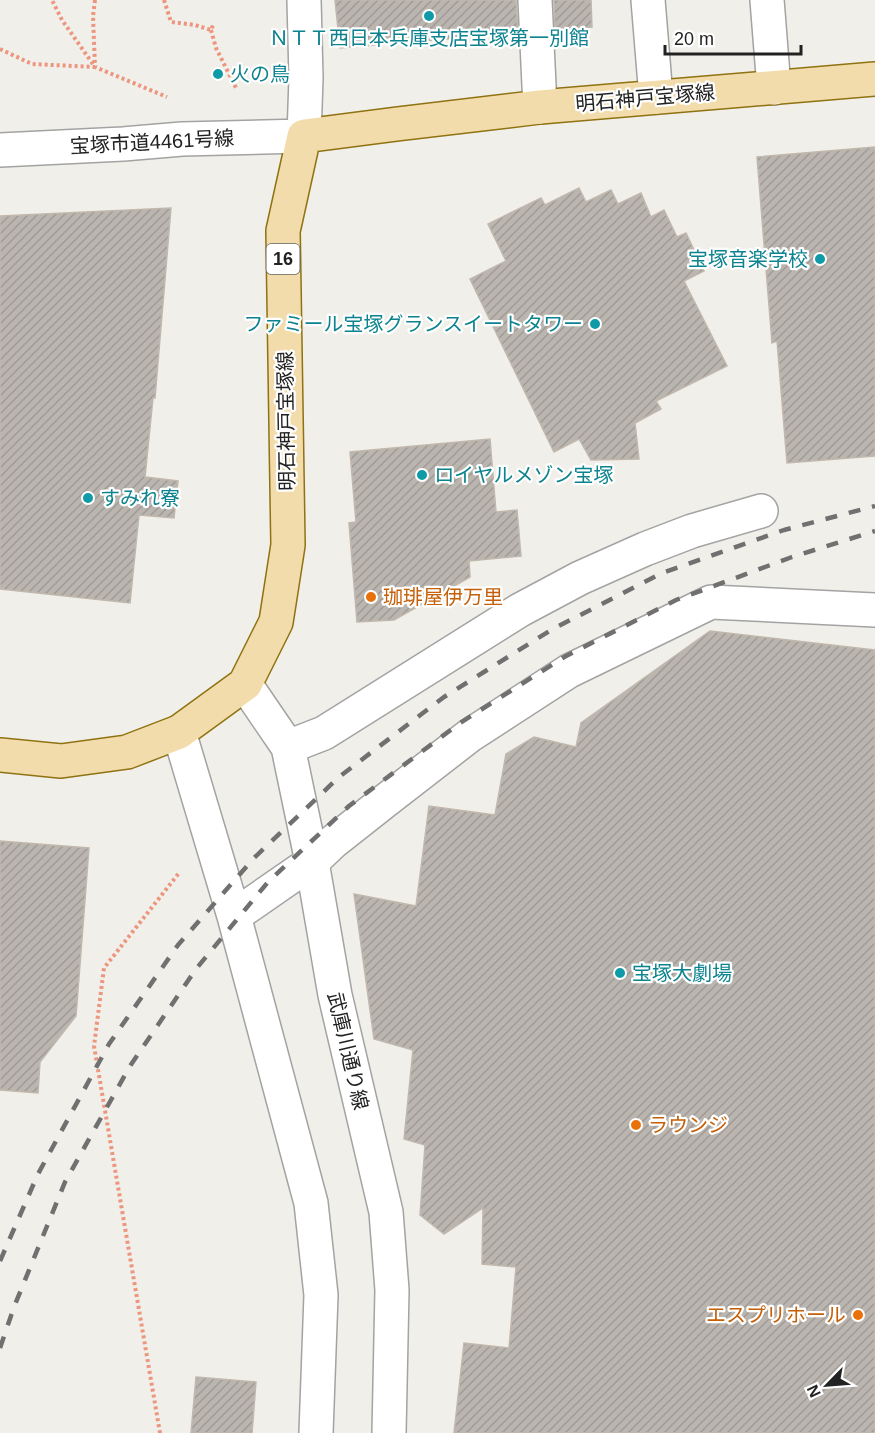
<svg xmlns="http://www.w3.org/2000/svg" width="875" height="1433" font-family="Arial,'Noto Sans JP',sans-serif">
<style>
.building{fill:url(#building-hatch);stroke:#c1b8ad;stroke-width:1.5}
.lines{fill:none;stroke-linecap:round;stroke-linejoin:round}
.minor-casing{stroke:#a3a3a3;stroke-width:36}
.major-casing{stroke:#8f7211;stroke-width:36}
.path{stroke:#ec967f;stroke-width:4;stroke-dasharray:3 3;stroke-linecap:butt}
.minor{stroke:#fff;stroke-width:33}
.major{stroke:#f3dcac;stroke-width:33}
.rail{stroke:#707070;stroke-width:4.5;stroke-dasharray:12 12;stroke-linecap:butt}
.culture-dot{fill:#0f9aa8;stroke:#fff;stroke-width:2}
.food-dot{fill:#e8710a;stroke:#fff;stroke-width:2}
.labels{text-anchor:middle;stroke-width:4.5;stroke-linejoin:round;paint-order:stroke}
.shield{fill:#fff;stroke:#646464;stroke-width:1.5}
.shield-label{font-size:18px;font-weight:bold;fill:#222}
.culture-label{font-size:20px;fill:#0d838f;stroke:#fff;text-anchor:start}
.street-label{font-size:20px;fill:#222;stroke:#fff}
.food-label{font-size:20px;fill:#c56008;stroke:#fff;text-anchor:start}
</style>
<defs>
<pattern id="building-hatch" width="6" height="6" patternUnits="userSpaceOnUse" patternTransform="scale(1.5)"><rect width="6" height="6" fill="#bab5af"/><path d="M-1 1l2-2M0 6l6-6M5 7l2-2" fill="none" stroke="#a09b96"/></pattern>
</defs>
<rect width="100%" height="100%" fill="#f1efe9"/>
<path class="building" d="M 335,0 L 516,0 L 518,33 L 340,48 Z
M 554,0 L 591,0 L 592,27 L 555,30 Z
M 875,147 L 875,456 L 787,463 L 777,341 L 772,343 L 757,157 Z
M 579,188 L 586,202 L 611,190 L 618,204 L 641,193 L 651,217 L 664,210 L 677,237 L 686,233 L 704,271 L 684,281 L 727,366 L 656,401 L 661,409 L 635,423 L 639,459 L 591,460 L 579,439 L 554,452 L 470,279 L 506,261 L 488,224 L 541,198 L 545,205 Z
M 171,208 L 155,398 L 153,398 L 145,477 L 178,481 L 174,518 L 139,515 L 130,603 L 0,589 L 0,216 Z
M 490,439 L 496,512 L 517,510 L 521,556 L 469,561 L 470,577 L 394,620 L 357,622 L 349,523 L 356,522 L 350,452 Z
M 710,631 L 875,650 L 875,1433 L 454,1433 L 464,1343 L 509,1348 L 516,1267 L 482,1264 L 483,1208 L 444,1234 L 420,1215 L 425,1145 L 404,1139 L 413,1050 L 374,1039 L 354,894 L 416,906 L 429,806 L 495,815 L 506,754 L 534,737 L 576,747 L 581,723 Z
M 0,841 L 89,848 L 76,1016 L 40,1062 L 38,1093 L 0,1090 Z
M 196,1377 L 256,1382 L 252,1433 L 191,1433 Z"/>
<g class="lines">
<defs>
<path id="minor" d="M 535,0 L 540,107
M 648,0 L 656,97
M 767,0 L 774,88
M 0,150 L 123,144 L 182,139 L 304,136 L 306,78 L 304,0
M 245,684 L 288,747 L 312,862 L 335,995 L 386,1212 L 392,1290 L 389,1433
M 179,732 L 234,916 L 311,1203 L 321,1295 L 316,1433
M 288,747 L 324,733 L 520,610 L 580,578 L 645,549 L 692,531 L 761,511
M 234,916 L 312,862 L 333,842 L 385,801 L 469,736 L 569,671 L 711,602 L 875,610"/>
<path id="major" d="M 0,755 L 61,761 L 127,752 L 179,732 L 245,684 L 276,622 L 288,545 L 283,231 L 304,136 L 397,124 L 540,107 L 875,79"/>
</defs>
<use href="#minor" class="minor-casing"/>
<use href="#major" class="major-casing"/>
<path class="path" d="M 95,0 L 93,16 L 95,67 L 167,97
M 164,0 L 171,22 L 195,25 L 211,30 L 213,25
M 211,30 L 216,48 L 236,88
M 0,49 L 32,64 L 95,67 L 62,20 L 52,0
M 160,1433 L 94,1046 L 104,968 L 179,873"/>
<use href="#minor" class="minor"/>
<use href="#major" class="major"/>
<path class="rail" d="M 0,1261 L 38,1174 L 109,1044 L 178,945 L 254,858 L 339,777 L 444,697 L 551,630 L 662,573 L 784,530 L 875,506
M 0,1348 L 14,1307 L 65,1182 L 130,1066 L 196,969 L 268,882 L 349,806 L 460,723 L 566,656 L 676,600 L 792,557 L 875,531"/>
</g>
<g class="culture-dot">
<circle cx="429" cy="16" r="6"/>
<circle cx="218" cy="74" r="6"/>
<circle cx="820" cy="259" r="6"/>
<circle cx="595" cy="324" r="6"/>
<circle cx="422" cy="475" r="6"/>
<circle cx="88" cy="498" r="6"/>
<circle cx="620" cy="973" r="6"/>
</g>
<g class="food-dot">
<circle cx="371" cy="597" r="6"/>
<circle cx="636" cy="1125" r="6"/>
<circle cx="858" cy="1315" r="6"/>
</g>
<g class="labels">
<rect class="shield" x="266.5" y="244" width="33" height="30" rx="4.5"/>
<g class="shield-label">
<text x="283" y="265">16</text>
</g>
<g class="culture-label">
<text x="429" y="45" text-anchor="middle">ＮＴＴ西日本兵庫支店宝塚第一別館</text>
<text x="230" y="81">火の鳥</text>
<text x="808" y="266" text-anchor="end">宝塚音楽学校</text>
<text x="583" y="331" text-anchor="end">ファミール宝塚グランスイートタワー</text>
<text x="434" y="482">ロイヤルメゾン宝塚</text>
<text x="100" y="505">すみれ寮</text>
<text x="632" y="980">宝塚大劇場</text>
</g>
<g class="street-label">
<text transform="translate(645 98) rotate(-5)" y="7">明石神戸宝塚線</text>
<text transform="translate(152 142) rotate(-3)" y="7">宝塚市道4461号線</text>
<text transform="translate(286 421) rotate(-91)" y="7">明石神戸宝塚線</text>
<text transform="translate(348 1051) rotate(77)" y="7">武庫川通り線</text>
</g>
<g class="food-label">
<text x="383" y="604">珈琲屋伊万里</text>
<text x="648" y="1132">ラウンジ</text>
<text x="846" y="1322" text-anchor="end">エスプリホール</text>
</g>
</g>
<g transform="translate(827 1385) rotate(245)" stroke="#ffffff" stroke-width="4.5" paint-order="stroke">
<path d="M0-4.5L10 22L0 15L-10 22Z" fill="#222222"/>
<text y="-9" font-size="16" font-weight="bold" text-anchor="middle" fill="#222222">N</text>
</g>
<path d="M665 45v9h136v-9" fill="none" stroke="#222222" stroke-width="3"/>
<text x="674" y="45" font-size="18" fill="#222222" stroke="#ffffff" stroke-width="4.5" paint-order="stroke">20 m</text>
</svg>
